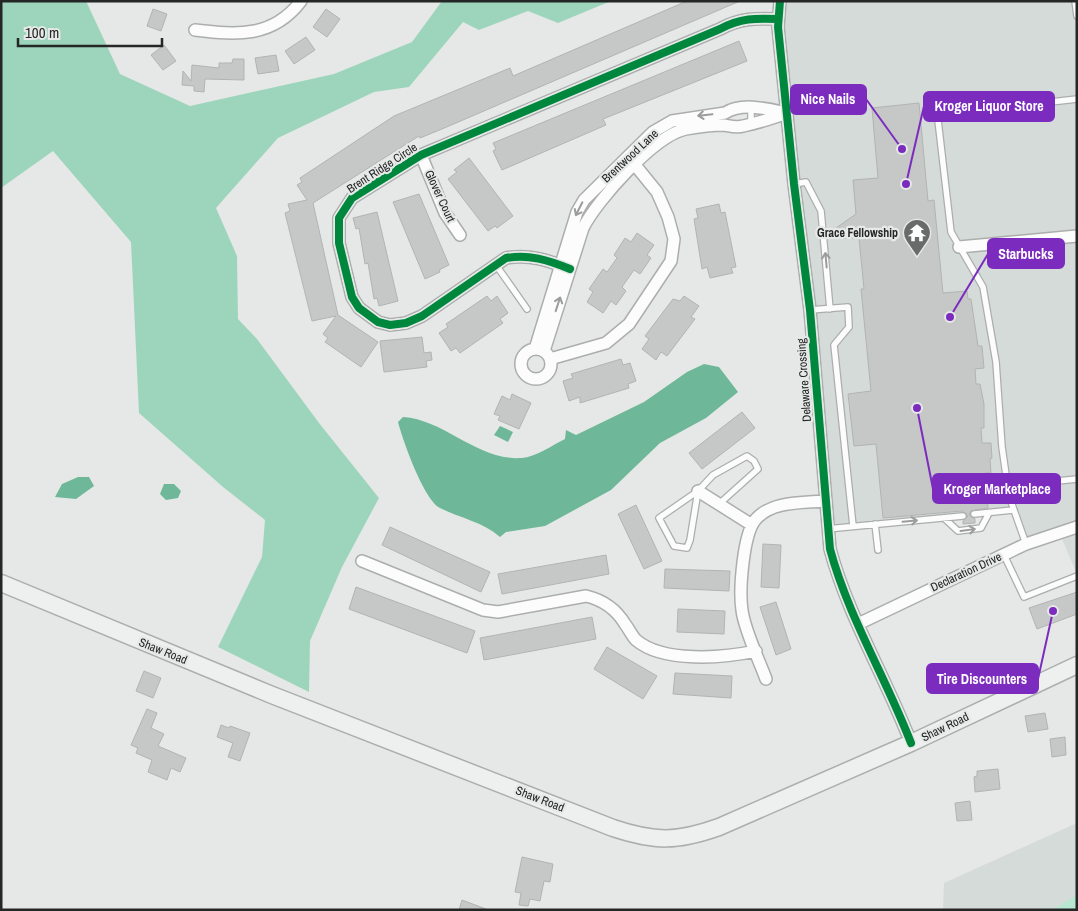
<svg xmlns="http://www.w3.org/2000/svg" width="1078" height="911" font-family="'Archivo Narrow',sans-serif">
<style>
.built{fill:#d5dbd8}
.green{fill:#bae7d2}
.forest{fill:#9dd5bc}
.water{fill:#6eb798}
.building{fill:#c6c8c7;stroke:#b2b4b3}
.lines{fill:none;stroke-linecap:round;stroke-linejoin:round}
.lane-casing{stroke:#acaead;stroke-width:8}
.street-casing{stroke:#acaead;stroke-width:14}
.secondary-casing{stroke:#acaead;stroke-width:19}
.lane{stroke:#fbfcfb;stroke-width:5.5}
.street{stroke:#fbfcfb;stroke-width:11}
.secondary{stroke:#eef0f0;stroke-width:16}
.cycleway-casing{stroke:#e5e9e7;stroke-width:11}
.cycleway{stroke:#00873e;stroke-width:8}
.oneway{stroke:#9b9c9b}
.labels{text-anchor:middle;stroke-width:4.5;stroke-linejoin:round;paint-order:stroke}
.street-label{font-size:12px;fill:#252626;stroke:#e5e9e7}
.poi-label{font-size:12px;font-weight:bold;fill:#252626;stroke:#e5e9e7;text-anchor:end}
.leader{fill:none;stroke:#7b2cbf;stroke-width:2}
.callout-dot{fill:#7b2cbf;stroke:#e5e9e7;stroke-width:2}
.callout{fill:#7b2cbf;stroke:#7b2cbf;stroke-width:2}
.callout-label{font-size:14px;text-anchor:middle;font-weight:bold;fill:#fff}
</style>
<rect width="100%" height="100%" fill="#e6e8e7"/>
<path class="built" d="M 780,1 L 1077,1 L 1077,574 L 1059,532 L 1026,544 L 1013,510 L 827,529 L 804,315 Z
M 1077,823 L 1077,910 L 943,910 L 944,883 Z"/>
<path class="green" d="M 1077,895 L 1077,910 L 1052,910 Z"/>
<path class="forest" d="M 1,1 L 86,1 L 120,74 L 190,106 L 334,74 L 412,42 L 442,1 L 611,1 L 558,23 L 528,11 L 479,30 L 463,22 L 409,87 L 374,92 L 278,138 L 216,208 L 237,256 L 238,319 L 257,339 L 319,423 L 379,498 L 342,567 L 310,641 L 309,692 L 218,647 L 262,557 L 265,520 L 223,487 L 139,413 L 131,242 L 53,151 L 1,188 Z"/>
<path class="water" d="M 704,364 L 719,367 L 738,392 L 706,418 L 660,443 L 611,490 L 545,526 L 506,532 L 500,537 C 483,522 460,518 440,508 C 424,500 403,441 398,422 L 403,417 C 446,420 477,461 522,458 C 535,457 553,445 565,439 L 566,430 L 576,435 L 644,402 L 687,372 Z
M 500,426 L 513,432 L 508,442 L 494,435 Z
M 78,477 L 89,477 L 94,486 L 76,499 L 55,497 L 62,484 Z
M 164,484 L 174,484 L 181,491 L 178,498 L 166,500 L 160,494 Z"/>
<path class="building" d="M 687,1 L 740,1 L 442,129 L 420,138 L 419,136 L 313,203 L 338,315 L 378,342 L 361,367 L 325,342 L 328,338 L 323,334 L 336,316 L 312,321 L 285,213 L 290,211 L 288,204 L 307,200 L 297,185 L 302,182 L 300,178 L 394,116 L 510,68 L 513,76 Z
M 153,9 L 167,14 L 161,31 L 147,26 Z
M 326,9 L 340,19 L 327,37 L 313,27 Z
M 306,37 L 315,50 L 294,64 L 285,51 Z
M 739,41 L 747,61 L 603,119 L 606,125 L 502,170 L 493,151 L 496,149 L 493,143 Z
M 164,45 L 176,61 L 163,70 L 151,55 Z
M 276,55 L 279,71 L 258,74 L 255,58 Z
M 233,59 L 244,59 L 244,80 L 205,79 L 204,92 L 194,91 L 194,86 L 182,85 L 183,71 L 191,81 L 192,65 L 219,68 L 219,63 L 232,63 Z
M 919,103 L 928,201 L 934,200 L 943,293 L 967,291 L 968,299 L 971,299 L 978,346 L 982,346 L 984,368 L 975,369 L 976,384 L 980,384 L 984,404 L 984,428 L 981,428 L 982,443 L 991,443 L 992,458 L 990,459 L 991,473 L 985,473 L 988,508 L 971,511 L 969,515 L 975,519 L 975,523 L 963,524 L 963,521 L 968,516 L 962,511 L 883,518 L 876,444 L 854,446 L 848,394 L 871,391 L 861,289 L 864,289 L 859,238 L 836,238 L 836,228 L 856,214 L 853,180 L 878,178 L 872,108 Z
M 469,158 L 513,216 L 497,228 L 495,226 L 488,231 L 448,179 L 457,172 L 454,170 Z
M 419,194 L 449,265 L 439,270 L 440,272 L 425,279 L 393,202 Z
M 719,204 L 721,213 L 725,212 L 736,267 L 731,268 L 733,273 L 710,278 L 707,267 L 702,269 L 694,219 L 698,218 L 696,209 Z
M 377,212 L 398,301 L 379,306 L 377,298 L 374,299 L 368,263 L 365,264 L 359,228 L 356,229 L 353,218 Z
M 637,233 L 654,245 L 647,255 L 651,258 L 640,274 L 634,270 L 622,287 L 626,291 L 616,305 L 611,301 L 603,313 L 587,302 L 593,292 L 589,289 L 603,269 L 607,272 L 617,258 L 614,255 L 625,238 L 631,242 Z
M 487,296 L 491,301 L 497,296 L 508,313 L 500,319 L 503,323 L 460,353 L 456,348 L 451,351 L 439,333 L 448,327 L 446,324 Z
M 684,296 L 699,306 L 691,317 L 695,319 L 667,356 L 661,352 L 656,360 L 642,349 L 649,339 L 645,336 L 673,299 L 680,301 Z
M 422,337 L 424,353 L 431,352 L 432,360 L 426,361 L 427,367 L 384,372 L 380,341 Z
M 621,359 L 623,365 L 630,363 L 636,381 L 628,384 L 629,388 L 580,403 L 580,397 L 569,401 L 563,381 L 573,378 L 571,374 Z
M 512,394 L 531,403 L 519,429 L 498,420 L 500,416 L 494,414 L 502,396 L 510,400 Z
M 742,412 L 755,428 L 702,469 L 689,453 Z
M 636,505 L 662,561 L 644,569 L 618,514 Z
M 390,527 L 490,572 L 481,592 L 382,545 Z
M 763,544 L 781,545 L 779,588 L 761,587 Z
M 606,555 L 609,574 L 502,594 L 498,574 Z
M 665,569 L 730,571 L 729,591 L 664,588 Z
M 356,587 L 475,631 L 467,653 L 349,609 Z
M 1077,592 L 1077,614 L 1037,629 L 1029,608 Z
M 776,602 L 791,649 L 776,655 L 760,607 Z
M 678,609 L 725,611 L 724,634 L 677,632 Z
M 592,617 L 596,639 L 484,660 L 480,638 Z
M 607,647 L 657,676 L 643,699 L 594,669 Z
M 144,671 L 161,678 L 153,698 L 136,691 Z
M 675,673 L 732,676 L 731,698 L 673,694 Z
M 147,709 L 157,713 L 151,728 L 164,734 L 158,746 L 186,758 L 180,772 L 171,768 L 167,780 L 148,772 L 152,760 L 136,753 L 138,748 L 131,745 Z
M 1045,713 L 1048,729 L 1028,732 L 1025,716 Z
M 221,725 L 229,728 L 230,726 L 250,733 L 240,761 L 228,757 L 233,743 L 217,737 Z
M 1065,737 L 1066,755 L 1052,757 L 1050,739 Z
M 998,769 L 1000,789 L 975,792 L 974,777 L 977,776 L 977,771 Z
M 970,801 L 972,820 L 957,821 L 955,803 Z
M 522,857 L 553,864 L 550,882 L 544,881 L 540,901 L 530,899 L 528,906 L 519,905 L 521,893 L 515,892 Z
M 462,900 L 486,909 L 486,910 L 459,910 Z"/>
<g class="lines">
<defs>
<path id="lane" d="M 1075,1 L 1077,16
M 936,103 L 951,232 L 983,287 L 996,362 L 1002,447 L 1009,496 L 1026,544
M 938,115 L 1077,99
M 751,123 L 751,108
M 794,184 L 806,182 L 821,211 L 830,309
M 496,265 L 527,309
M 810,310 L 848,307 L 849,327 L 834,345 L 853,526
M 1008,486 L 1077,479
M 698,491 L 690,540 L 687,548 L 674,546 L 659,518 L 698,491 L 713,475 L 747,456 L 754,461 L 758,469 L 719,504
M 974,514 L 1013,510
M 944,518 L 958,531 L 981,528 L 989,513
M 875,524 L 878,550
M 827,529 L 963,516
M 1004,555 L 1024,597 L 1077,576"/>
<path id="street" d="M 780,1 L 778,27 L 794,184 L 810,310 L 830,549 C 848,616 886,678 911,743
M 195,30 C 237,35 273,38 301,1
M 421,155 L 445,213 L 460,235
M 959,247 L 1077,236
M 570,269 C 548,260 529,254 506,258 L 422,316 L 406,323 L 390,325 L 378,322 L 359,308 L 352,297 L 339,243 L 339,218 L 352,198 L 421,155 L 720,29 C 740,18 756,18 778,19
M521 364a15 15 0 1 1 30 0a15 15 0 1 1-30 0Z
M 535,349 L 577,212 L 584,200 L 653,132 L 672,121 L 725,113 C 742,102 768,109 787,113
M 544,351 L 583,228 C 597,200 655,135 686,129 C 697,127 712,125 724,125 C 730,126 737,128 743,126 C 758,123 773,118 787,113
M 550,359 L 606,343 L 629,324 L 671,261 L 674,239 L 668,217 L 657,192 L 631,160
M 698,491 L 752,525
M 362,561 L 483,610 L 498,612 L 586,596 C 603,600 616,609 625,624 C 629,629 632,636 636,640 C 663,663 723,658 756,651
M 858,624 L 1026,544 L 1077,527
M 766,679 C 759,660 744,629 742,610 C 739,591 743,533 756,519 C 772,501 802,503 825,501"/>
<path id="secondary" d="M 1,583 L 272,695 L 613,828 C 655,842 677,842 719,827 L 911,743 L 1077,665"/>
</defs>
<use href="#lane" class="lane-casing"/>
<use href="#street" class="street-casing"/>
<use href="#secondary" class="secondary-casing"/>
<use href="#lane" class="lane"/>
<use href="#street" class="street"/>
<use href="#secondary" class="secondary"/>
<defs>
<path id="cycleway" d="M 780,1 L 778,27 L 794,184 L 810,310 L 830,549 C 848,616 886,678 911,743
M 570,269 C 548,260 529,254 506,258 L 422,316 L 406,323 L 390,325 L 378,322 L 359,308 L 352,297 L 339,243 L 339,218 L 352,198 L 421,155 L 720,29 C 740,18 756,18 778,19"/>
</defs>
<use href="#cycleway" class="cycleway-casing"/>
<use href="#cycleway" class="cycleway"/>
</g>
<defs><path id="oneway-shaft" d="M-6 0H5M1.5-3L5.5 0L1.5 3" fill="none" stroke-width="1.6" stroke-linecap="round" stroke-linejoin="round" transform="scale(1.25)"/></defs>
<g class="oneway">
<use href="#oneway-shaft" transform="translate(705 115) rotate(174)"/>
<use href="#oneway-shaft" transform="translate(579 209) rotate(117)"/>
<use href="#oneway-shaft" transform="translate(826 260) rotate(-95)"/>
<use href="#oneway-shaft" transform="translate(558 304) rotate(-72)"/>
<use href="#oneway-shaft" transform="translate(910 521) rotate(-5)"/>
<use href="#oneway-shaft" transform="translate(968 530) rotate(-8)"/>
</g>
<defs>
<symbol id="temple-pin" viewBox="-11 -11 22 30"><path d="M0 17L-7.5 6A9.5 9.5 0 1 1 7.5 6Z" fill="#696a6a" stroke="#e5e9e7"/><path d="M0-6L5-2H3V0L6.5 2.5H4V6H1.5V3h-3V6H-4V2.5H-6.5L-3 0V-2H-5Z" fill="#fff"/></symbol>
</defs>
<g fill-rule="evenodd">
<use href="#temple-pin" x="901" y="217" width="32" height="43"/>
</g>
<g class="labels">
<g class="street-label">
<text transform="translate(630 156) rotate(-43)" y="4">Brentwood Lane</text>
<text transform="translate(382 168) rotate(-33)" y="4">Brent Ridge Circle</text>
<text transform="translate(440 196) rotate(65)" y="4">Glover Court</text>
<text transform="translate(804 380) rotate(-94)" y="4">Delaware Crossing</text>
<text transform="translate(966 572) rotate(-25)" y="4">Declaration Drive</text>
<text transform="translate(163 651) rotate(22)" y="4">Shaw Road</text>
<text transform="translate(945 727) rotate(-26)" y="4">Shaw Road</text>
<text transform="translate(540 799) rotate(21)" y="4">Shaw Road</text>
</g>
<g class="poi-label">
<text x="898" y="237">Grace Fellowship</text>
</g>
</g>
<path class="leader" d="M902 149L866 99M906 184L924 106M950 317L988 254M917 408L933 489M1053 611L1038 679"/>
<g class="callout-dot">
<circle cx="902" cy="149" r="5"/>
<circle cx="906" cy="184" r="5"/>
<circle cx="950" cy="317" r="5"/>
<circle cx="917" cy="408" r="5"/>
<circle cx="1053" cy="611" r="5"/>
</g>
<g class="callout">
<rect x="791" y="85" width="75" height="29" rx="5"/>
<rect x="924" y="92" width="130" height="29" rx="5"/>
<rect x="988" y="239" width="76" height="29" rx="5"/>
<rect x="933" y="474" width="127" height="29" rx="5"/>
<rect x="927" y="664" width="111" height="29" rx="5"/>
</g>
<g class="callout-label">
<text x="828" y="104">Nice Nails</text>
<text x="989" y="111">Kroger Liquor Store</text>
<text x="1026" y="259">Starbucks</text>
<text x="997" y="494">Kroger Marketplace</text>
<text x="982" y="684">Tire Discounters</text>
</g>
<rect width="1078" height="911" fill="none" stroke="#252626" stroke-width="5"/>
<path d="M18 38v8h144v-8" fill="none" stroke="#252626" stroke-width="2.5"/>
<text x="25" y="38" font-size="15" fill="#252626" stroke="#e5e9e7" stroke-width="4" paint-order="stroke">100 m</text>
</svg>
